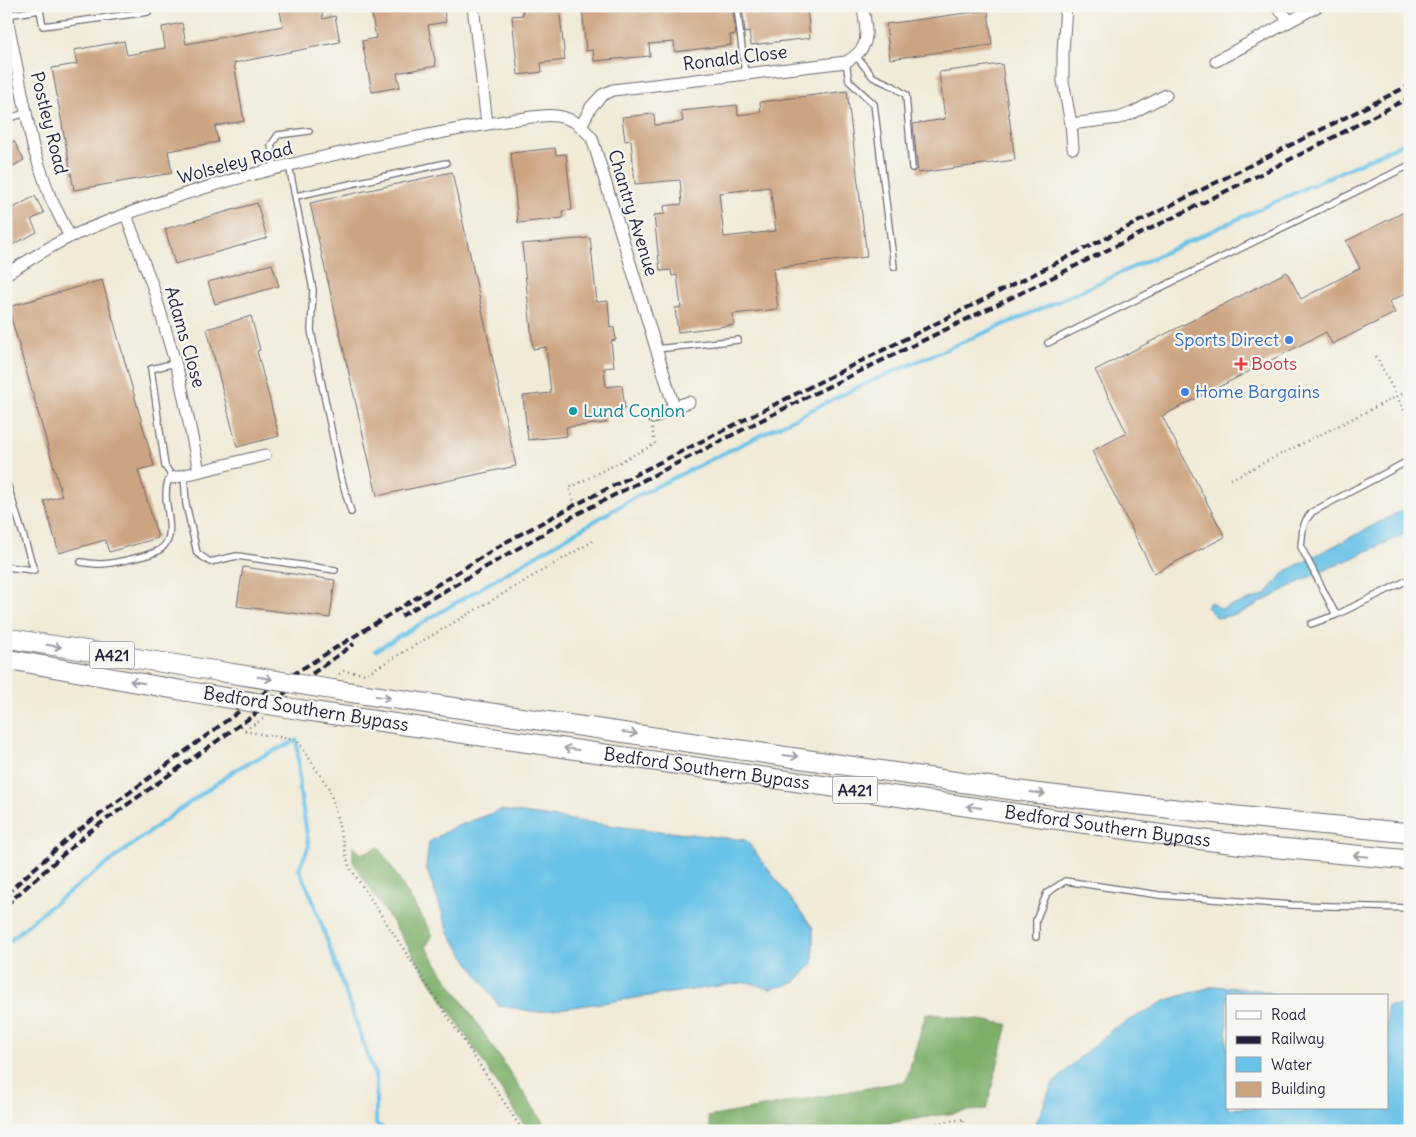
<svg xmlns="http://www.w3.org/2000/svg" width="1416" height="1137" font-family="Delius,sans-serif">
<style>
.forest{fill:#7cae68;stroke:#4f6852}
.water{fill:#69c2e7;stroke:#467291}
.lines{fill:none;stroke-linecap:round;stroke-linejoin:round}
.stream{stroke:#69c2e7;stroke-width:4}
.building{fill:#cda481;fill-rule:evenodd}
.service-casing{stroke:#6a6872;stroke-width:8}
.minor-casing{stroke:#6a6872;stroke-width:13}
.trunk-casing{stroke:#6a6872;stroke-width:21}
.path{stroke:#6a6872;stroke-width:2.5;stroke-dasharray:1 4;stroke-linecap:butt}
.service{stroke:#fff;stroke-width:5.5}
.minor{stroke:#fff;stroke-width:11}
.trunk{stroke:#fff;stroke-width:19}
.rail{stroke:#22223b;stroke-width:4;stroke-dasharray:8 4;stroke-linecap:butt}
.trunk-bridge-casing{stroke:#6a6872;stroke-width:21;stroke-linecap:butt}
.trunk-bridge{stroke:#fff;stroke-width:19}
.oneway{stroke:#9c9ca7}
.shop-dot{fill:#3f7fe0;stroke:#f6f6f2;stroke-width:2}
.health-dot{fill:#e0444e;stroke:#f6f6f2;stroke-width:2}
.culture-dot{fill:#0f9aa8;stroke:#f6f6f2;stroke-width:2}
.labels{text-anchor:middle;stroke-width:4.5;stroke-linejoin:round;paint-order:stroke}
.shield{fill:#f6f6f2;stroke:#626272;stroke-width:1}
.shield-label{font-size:16px;font-weight:bold;fill:#22223b}
.street-label{font-size:18px;fill:#22223b;stroke:#f6f6f2}
.shop-label{font-size:18px;fill:#366cbe;stroke:#f6f6f2;text-anchor:end}
.health-label{font-size:18px;fill:#be3a42;stroke:#f6f6f2;text-anchor:start}
.culture-label{font-size:18px;fill:#0d838f;stroke:#f6f6f2;text-anchor:start}
</style>
<rect width="100%" height="100%" fill="#f6f6f2"/>
<filter id="ink" filterUnits="userSpaceOnUse"><feTurbulence type="fractalNoise" baseFrequency=".02" numOctaves="2"/><feDisplacementMap in="SourceGraphic" scale="10" xChannelSelector="R" yChannelSelector="G"/><feConvolveMatrix kernelMatrix="1 2 1 2 8 2 1 2 1" color-interpolation-filters="sRGB"/></filter>
<filter id="wash" filterUnits="userSpaceOnUse"><feTurbulence type="fractalNoise" baseFrequency=".0096" numOctaves="4" result="noise"/><feDisplacementMap in="SourceGraphic" scale="20" xChannelSelector="R" yChannelSelector="G"/><feGaussianBlur stdDeviation="1.12" result="paint"/><feColorMatrix in="noise" values="0 0 0 0 0 0 0 0 0 0 0 0 0 0 0 0 0 1.4 0 .05"/><feComposite in="paint" operator="in"/></filter>
<g filter="url(#wash)">
<rect width="100%" height="100%" fill="#f0ead7"/>
<path class="forest" d="M 353,846 L 362,854 L 379,847 L 433,935 L 426,947 L 547,1128 L 553,1131 L 528,1131 L 353,862 Z
M 926,1013 L 1008,1024 L 986,1110 L 967,1111 L 839,1131 L 711,1131 L 708,1117 L 906,1081 Z"/>
<path class="water" d="M 1410,503 L 1410,532 L 1303,580 L 1239,614 L 1218,618 L 1206,607 L 1210,602 L 1221,609 L 1265,595 L 1286,571 L 1401,511 Z
M 501,810 L 622,827 L 746,840 L 813,928 L 813,963 L 794,983 L 770,989 L 747,982 L 538,1012 L 499,1006 L 450,935 L 426,867 L 429,842 L 452,828 Z
M 1214,986 L 1260,990 L 1281,996 L 1227,996 L 1227,1108 L 1387,1108 L 1387,1006 L 1410,1005 L 1410,1131 L 1033,1131 L 1052,1085 L 1080,1057 L 1113,1029 L 1167,1000 Z"/>
<g class="lines">
<path class="stream" d="M 376,650 L 637,496 L 860,386 L 1059,301 L 1410,140
M 6,944 L 44,911 L 168,818 L 238,768 L 297,740 L 300,792 L 309,846 L 299,869 L 312,898 L 376,1078 L 376,1124 L 387,1131"/>
</g>
<g id="blocks">
<path class="building" d="M 279,6 L 321,6 L 323,19 L 335,16 L 340,42 L 234,63 L 244,121 L 215,126 L 218,142 L 168,151 L 172,173 L 74,190 L 52,68 L 77,64 L 74,50 L 124,41 L 127,55 L 165,48 L 162,27 L 182,23 L 186,44 L 283,26 Z
M 390,6 L 443,6 L 446,22 L 428,25 L 436,66 L 397,73 L 400,87 L 372,92 L 362,41 L 376,38 L 371,10 Z
M 522,6 L 559,6 L 565,60 L 541,63 L 542,72 L 518,75 L 512,16 L 523,15 Z
M 589,6 L 732,6 L 736,34 L 730,35 L 731,45 L 675,52 L 674,42 L 649,44 L 650,56 L 594,61 L 593,50 L 586,51 L 582,7 Z
M 742,6 L 807,6 L 810,38 L 751,45 L 749,32 L 745,33 Z
M 988,10 L 992,45 L 890,59 L 886,24 Z
M 1002,64 L 1015,160 L 918,173 L 913,124 L 945,119 L 939,72 Z
M 847,91 L 867,257 L 773,268 L 778,309 L 733,314 L 734,325 L 678,332 L 675,308 L 681,307 L 677,275 L 672,276 L 671,270 L 660,271 L 654,215 L 665,214 L 664,206 L 682,204 L 680,180 L 635,184 L 631,140 L 625,141 L 622,117 L 654,114 L 655,125 L 677,123 L 683,121 L 681,111 L 737,105 L 738,115 L 761,112 L 760,102 ZM 770,187 L 776,231 L 724,237 L 719,193 Z
M 14,141 L 24,160 L 6,170 L 6,145 Z
M 555,148 L 556,155 L 566,154 L 572,210 L 562,211 L 563,218 L 518,223 L 511,153 Z
M 452,172 L 516,466 L 377,496 L 310,203 Z
M 35,196 L 44,213 L 31,220 L 37,232 L 6,248 L 6,212 Z
M 257,203 L 267,238 L 175,264 L 165,229 Z
M 1410,209 L 1410,291 L 1389,302 L 1395,313 L 1332,344 L 1326,332 L 1162,416 L 1225,537 L 1154,573 L 1092,451 L 1127,433 L 1095,370 L 1287,272 L 1301,299 L 1360,268 L 1346,241 Z
M 590,238 L 597,302 L 608,301 L 610,328 L 614,327 L 616,340 L 611,341 L 614,367 L 604,368 L 606,387 L 622,385 L 625,408 L 616,413 L 606,414 L 606,423 L 566,427 L 567,436 L 528,440 L 523,396 L 551,393 L 546,347 L 533,349 L 522,244 Z
M 272,264 L 279,286 L 215,304 L 208,282 Z
M 102,280 L 154,466 L 138,470 L 158,538 L 109,552 L 105,540 L 59,553 L 44,501 L 62,496 L 8,307 Z
M 251,316 L 260,350 L 257,351 L 279,436 L 237,447 L 207,329 Z
M 243,567 L 335,580 L 330,618 L 237,606 Z"/>
</g>
</g>
<g filter="url(#ink)">
<use href="#blocks" fill-opacity="0" stroke="#6a6872" stroke-width="1"/>
<g class="lines">
<defs>
<path id="service" d="M 39,6 L 43,26 L 148,12 L 147,6
M 737,6 L 745,74
M 7,15 L 40,10
M 856,56 L 873,77 L 893,86 L 906,95 L 912,168
M 846,62 L 849,81 L 874,104 L 894,267
M 6,119 L 26,113
M 289,165 L 313,290 L 311,330 L 314,346 L 341,477 L 351,512
M 275,169 L 271,145 L 278,135 L 309,131
M 296,196 L 446,163
M 1048,343 L 1410,165
M 656,349 L 738,340
M 184,475 L 186,504 L 197,553 L 210,562 L 237,556 L 335,570
M 6,480 L 34,570 L 6,567
M 81,562 C 87,563 94,564 100,564 C 112,564 147,556 158,551 C 163,548 168,542 169,536 C 172,518 162,499 168,481 L 173,478 L 165,466 L 151,369 L 175,363
M 1336,615 L 1301,547 L 1303,528 L 1306,520 L 1312,512 L 1410,460
M 1311,624 L 1336,615 L 1410,579
M 1036,937 L 1036,920 L 1047,893 L 1065,881 L 1159,895 L 1292,905 L 1410,908"/>
<path id="minor" d="M 162,6 L 163,6
M 473,6 L 487,124
M 1066,6 L 1063,52 L 1063,81 L 1071,124 L 1073,148
M 1276,6 L 1290,21
M 6,13 L 33,147 L 50,197 L 70,237
M 1216,61 L 1318,6
M 1071,124 L 1119,118 L 1132,113 L 1166,95
M 581,126 L 591,107 L 602,95 L 613,90 L 846,62 C 873,46 866,34 863,6
M 126,215 L 153,287 L 180,379 L 199,471
M 6,274 C 27,262 49,246 72,236 C 195,182 332,153 465,128 C 482,125 499,122 517,119 C 533,117 550,113 565,118 C 577,121 584,129 592,138 L 674,407
M 653,418 L 674,407 L 689,402
M 173,478 L 265,455"/>
<g id="trunk">
<path d="M 6,638 L 217,671"/>
<path d="M 6,659 L 185,691"/>
<path d="M 335,690 L 1034,793 L 1246,817 L 1410,833"/>
<path id="s1" d="M 302,710 L 1171,836 L 1246,845 L 1410,860"/>
</g>
</defs>
<use href="#service" class="service-casing"/>
<use href="#minor" class="minor-casing"/>
<use href="#trunk" class="trunk-casing"/>
<path class="path" d="M 1376,356 L 1410,422
M 1231,479 L 1410,390
M 575,505 L 569,488 L 655,444 L 652,428
M 339,674 L 344,671 L 366,674 L 593,541
M 263,719 L 243,731 L 297,740 L 330,790 L 349,866 L 523,1131
M 882,1131 L 964,1119 L 960,1131"/>
<use href="#service" class="service"/>
<use href="#minor" class="minor"/>
<use href="#trunk" class="trunk"/>
<path class="rail" d="M 401,616 L 579,513 L 813,394 L 1025,291 L 1311,149 L 1410,97
M 6,894 L 72,835 L 268,690 L 506,542 L 575,505 L 1410,85
M 6,905 L 90,831 L 354,644"/>
<defs>
<path id="trunk-bridge" d="M 217,671 L 335,690
M 185,691 L 302,710"/>
</defs>
<use href="#trunk-bridge" class="trunk-bridge-casing"/>
<use href="#trunk-bridge" class="trunk-bridge"/>
</g>
<defs><path id="oneway-shaft" d="M-6 0H5M1.5-3L5.5 0L1.5 3" fill="none" stroke-width="1.6" stroke-linecap="round" stroke-linejoin="round" transform="scale(1.25)"/></defs>
<g class="oneway">
<use href="#oneway-shaft" transform="translate(54 646) rotate(9)"/>
<use href="#oneway-shaft" transform="translate(265 678) rotate(9)"/>
<use href="#oneway-shaft" transform="translate(137 682) rotate(-170)"/>
<use href="#oneway-shaft" transform="translate(383 697) rotate(8)"/>
<use href="#oneway-shaft" transform="translate(630 733) rotate(8)"/>
<use href="#oneway-shaft" transform="translate(571 749) rotate(-172)"/>
<use href="#oneway-shaft" transform="translate(791 756) rotate(8)"/>
<use href="#oneway-shaft" transform="translate(1038 793) rotate(7)"/>
<use href="#oneway-shaft" transform="translate(974 807) rotate(-172)"/>
<use href="#oneway-shaft" transform="translate(1361 856) rotate(-175)"/>
</g>
</g>
<g class="shop-dot">
<circle cx="1289" cy="340" r="5"/>
<circle cx="1185" cy="392" r="5"/>
</g>
<path class="health-dot" d="M1238.5 356.5h5v5h5v5h-5v5h-5v-5h-5v-5h5z"/>
<circle class="culture-dot" cx="573" cy="411" r="5"/>
<g class="labels">
<g class="shield">
<rect x="89.5" y="641.5" width="45" height="27" rx="4"/>
<rect x="832.5" y="776.5" width="45" height="27" rx="4"/>
</g>
<g class="shield-label">
<text x="112" y="661">A421</text>
<text x="855" y="796">A421</text>
</g>
<g class="street-label">
<text transform="translate(735 58) rotate(-7)" y="6">Ronald Close</text>
<text transform="translate(49 123) rotate(76)" y="6">Postley Road</text>
<text transform="translate(235 163) rotate(-15)" y="6">Wolseley Road</text>
<text transform="translate(633 213) rotate(73)" y="6">Chantry Avenue</text>
<text transform="translate(185 337) rotate(74)" y="6">Adams Close</text>
<text transform="translate(306 709) rotate(9)" y="6">Bedford Southern Bypass</text>
<text dy="6" stroke="none"><textPath href="#s1" startOffset="409">Bedford Southern Bypass</textPath></text>
<text dy="6" stroke="none"><textPath href="#s1" startOffset="814">Bedford Southern Bypass</textPath></text>
</g>
<g class="shop-label">
<text x="1279" y="346">Sports Direct</text>
<text x="1195" y="398" text-anchor="start">Home Bargains</text>
</g>
<g class="health-label">
<text x="1251" y="370">Boots</text>
</g>
<g class="culture-label">
<text x="583" y="417">Lund Conlon</text>
</g>
</g>
<rect width="1416" height="1137" fill="none" stroke="#f6f6f2" stroke-width="25"/>
<rect x="1226" y="994" width="162" height="115" fill="#f6f6f2" stroke="#a1a1a9"/>
<rect x="1236" y="1011" width="25" height="8" fill="#ffffff" stroke="#a1a1a9"/>
<text x="1271" y="1020" font-size="15" fill="#22223b">Road</text>
<rect x="1236" y="1036" width="25" height="8" fill="#22223b" stroke="#a1a1a9"/>
<text x="1271" y="1044" font-size="15" fill="#22223b">Railway</text>
<rect x="1236" y="1057" width="25" height="15" fill="#69c2e7" stroke="#a1a1a9"/>
<text x="1271" y="1070" font-size="15" fill="#22223b">Water</text>
<rect x="1236" y="1082" width="25" height="15" fill="#cda481" stroke="#a1a1a9"/>
<text x="1271" y="1094" font-size="15" fill="#22223b">Building</text>
</svg>
